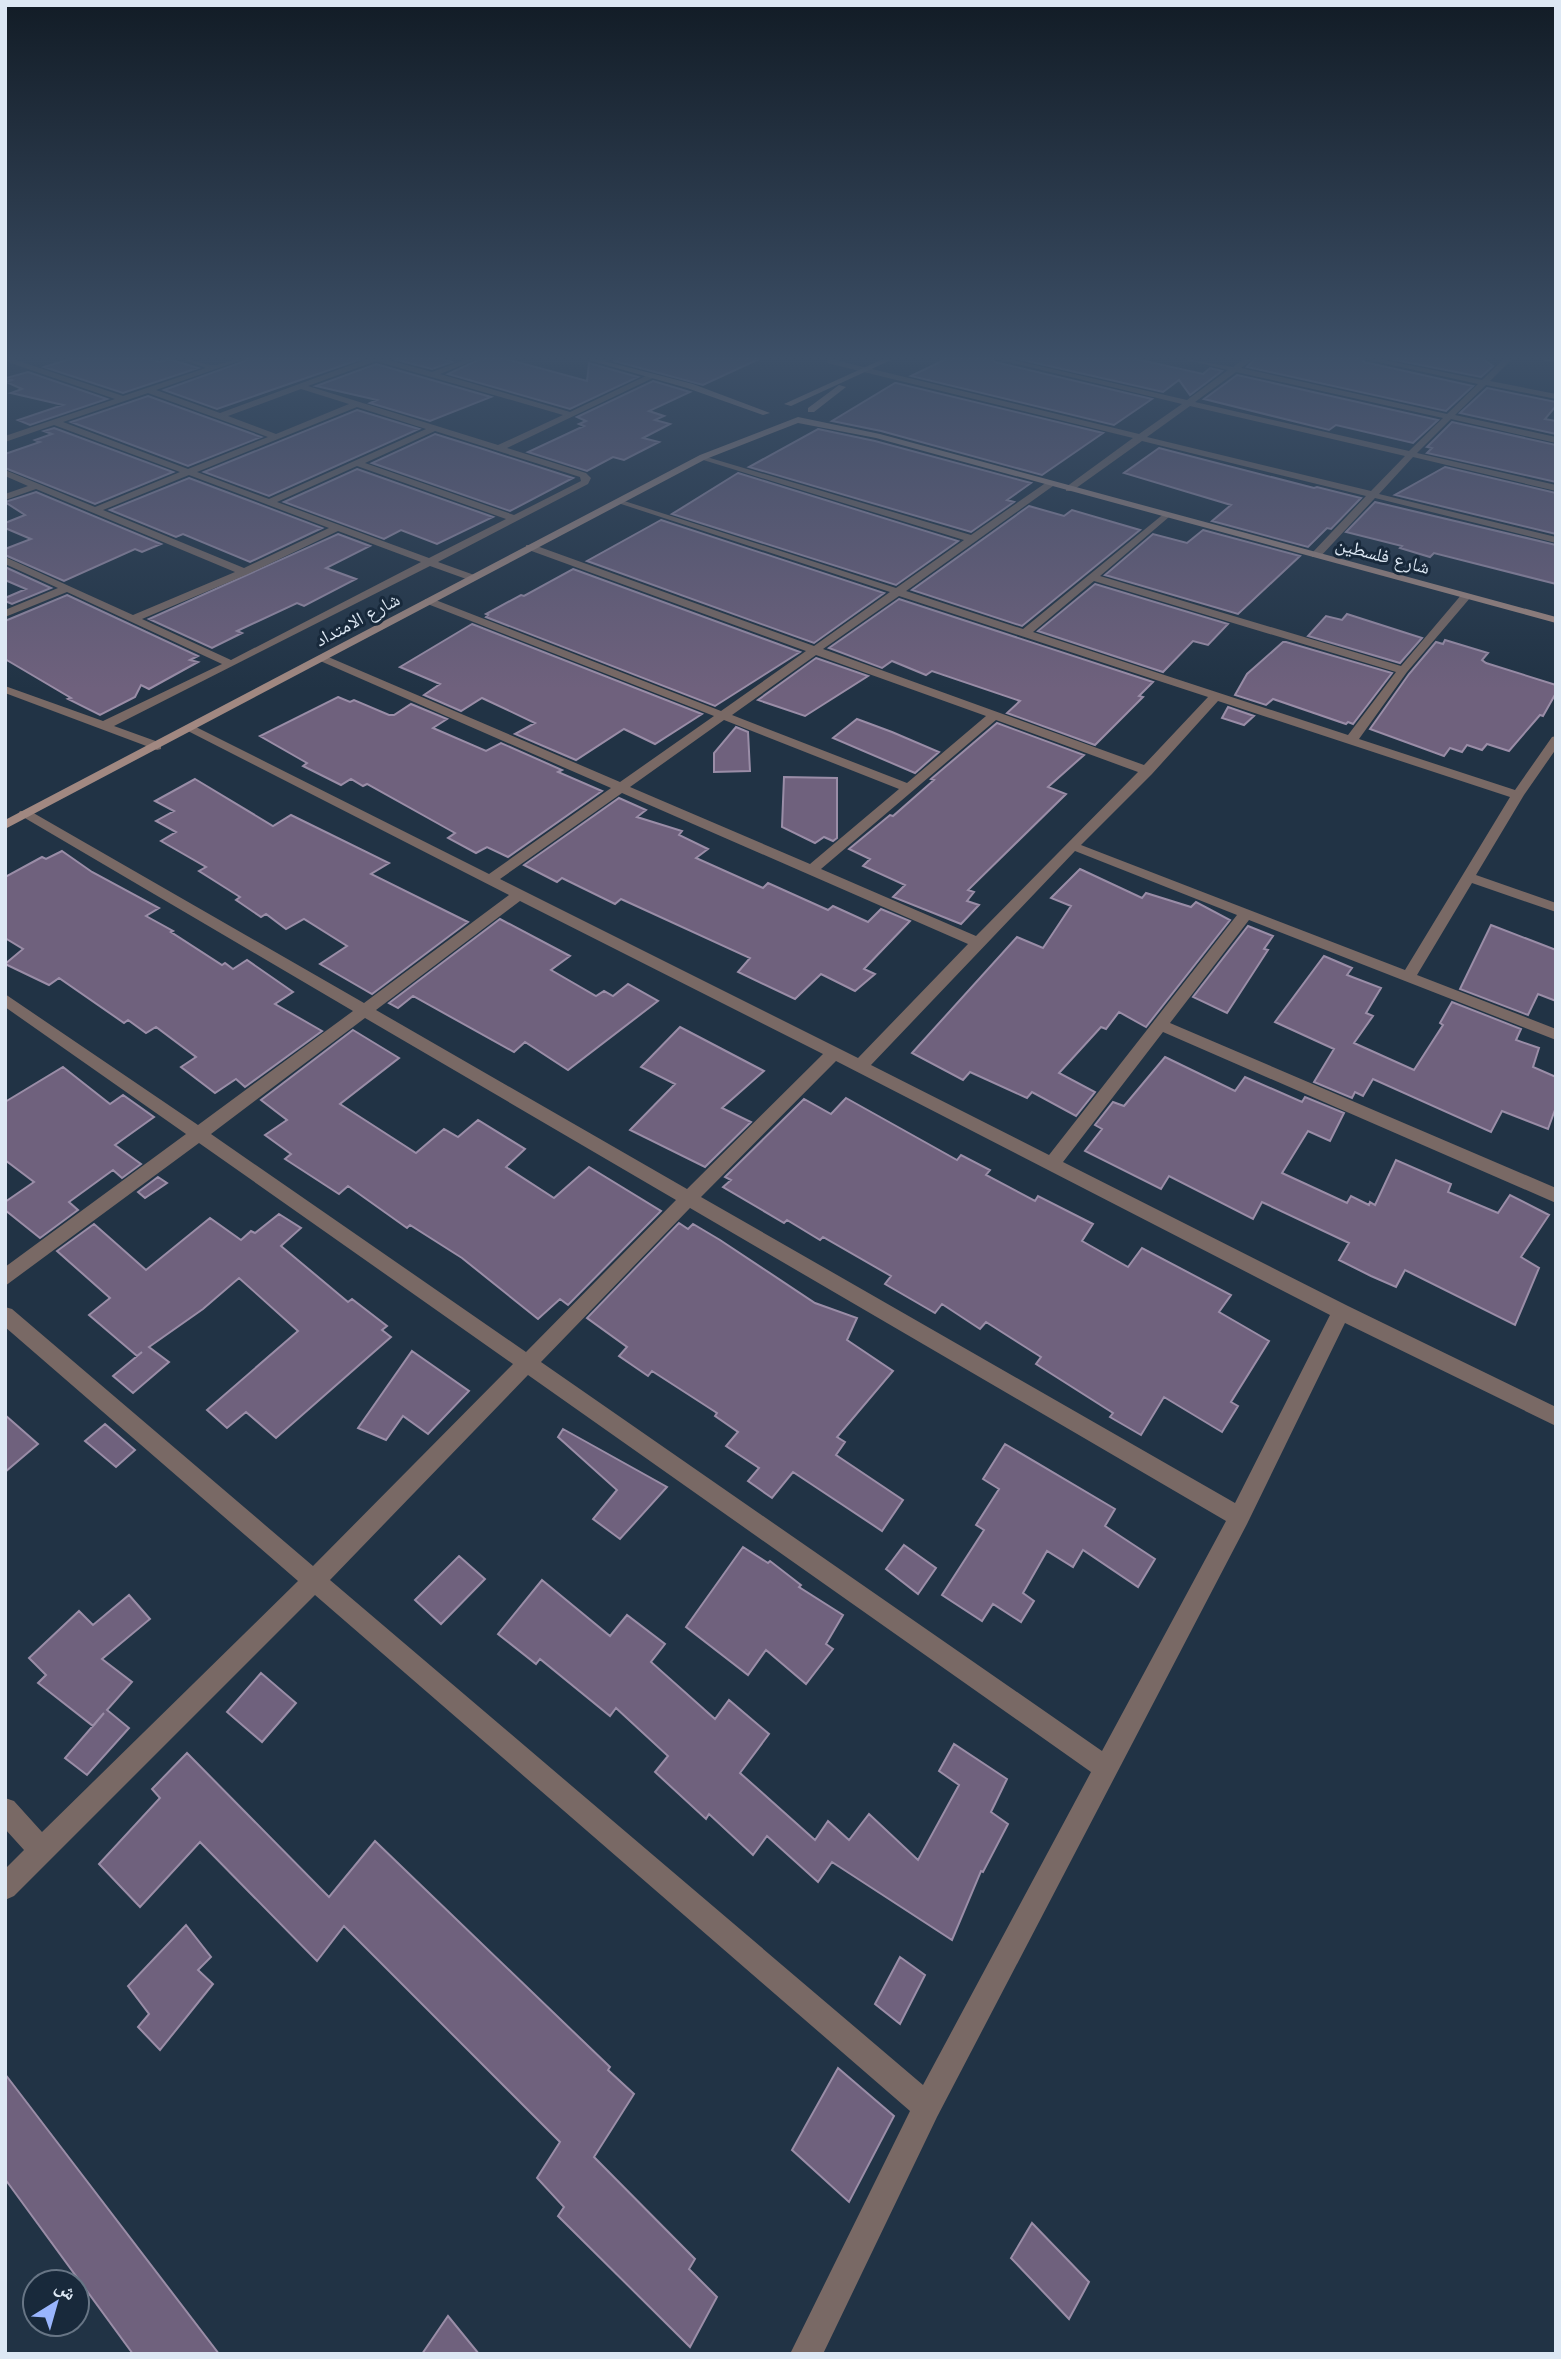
<svg xmlns="http://www.w3.org/2000/svg" width="1561" height="2359" font-family="Helvetica,'Noto Naskh Arabic',sans-serif">
<style>
.building{fill:#6f617d;stroke:#9a8da7;stroke-width:2}
.lines{fill:none;stroke-linecap:round;stroke-linejoin:round}
.street{fill:#796965;fill-rule:evenodd}
.secondary{fill:#a18881;fill-rule:evenodd}
.labels{text-anchor:middle;stroke-width:6;stroke-linejoin:round;paint-order:stroke}
.far-street-label{font-size:19px;fill:#dde8f4;stroke:#18293b}
</style>
<rect width="100%" height="100%" fill="#213345"/>
<path class="building" d="M 70,359 L 150,359 L 160,362 L 169,359 L 198,368 L 123,393 L 44,367 Z
M 247,359 L 361,359 L 217,409 L 164,390 L 245,361 Z
M 393,359 L 442,359 L 452,362 L 432,369 Z
M 480,359 L 506,359 L 587,381 L 589,363 L 638,377 L 570,409 L 448,374 Z
M 616,359 L 759,359 L 703,385 L 614,361 Z
M 946,359 L 993,359 L 995,362 L 1152,399 L 1114,425 L 911,376 Z
M 1018,359 L 1136,359 L 1203,374 L 1210,368 L 1222,371 L 1190,395 L 1179,380 L 1163,392 Z
M 1255,359 L 1362,359 L 1364,362 L 1473,386 L 1446,411 L 1247,367 Z
M 1390,359 L 1483,359 L 1493,366 L 1481,377 Z
M 376,364 L 491,397 L 430,421 L 370,403 L 377,400 L 316,386 Z
M 28,372 L 107,399 L 30,425 L 18,420 L 63,405 L 11,393 L 22,389 L 6,382 L 12,380 L 6,378 Z
M 1237,375 L 1438,420 L 1413,443 L 1336,425 L 1329,430 L 1204,399 Z
M 653,381 L 690,392 L 649,411 L 664,416 L 655,420 L 670,424 L 643,438 L 659,442 L 624,460 L 613,457 L 587,471 L 528,452 L 584,426 L 579,424 L 586,421 L 577,417 Z
M 895,383 L 896,383 L 1103,433 L 1042,475 L 881,431 L 832,421 Z
M 1487,388 L 1556,402 L 1556,406 L 1545,419 L 1556,421 L 1556,434 L 1460,413 Z
M 148,396 L 261,437 L 188,466 L 71,422 Z
M 357,410 L 419,429 L 269,496 L 204,472 Z
M 1452,422 L 1556,445 L 1556,482 L 1427,453 L 1432,448 L 1427,447 Z
M 54,428 L 173,472 L 95,504 L 5,468 L 5,454 L 40,442 L 35,440 L 52,434 L 44,431 Z
M 818,429 L 875,441 L 1031,483 L 1007,500 L 1014,502 L 971,532 L 749,467 Z
M 435,434 L 483,449 L 573,478 L 510,511 L 372,463 Z
M 1159,448 L 1314,488 L 1317,487 L 1361,498 L 1331,529 L 1327,528 L 1308,547 L 1212,521 L 1231,505 L 1124,473 Z
M 1445,467 L 1556,493 L 1556,534 L 1395,495 Z
M 357,469 L 493,517 L 437,544 L 401,530 L 384,539 L 284,502 Z
M 738,473 L 958,541 L 896,585 L 672,514 Z
M 189,478 L 322,528 L 250,562 L 183,534 L 176,537 L 110,510 Z
M 36,492 L 161,544 L 142,552 L 135,549 L 64,581 L 5,555 L 5,549 L 31,539 L 5,528 L 5,523 L 25,515 L 5,502 Z
M 1375,502 L 1556,545 L 1556,584 L 1434,553 L 1430,557 L 1400,548 L 1402,546 L 1346,532 Z
M 1029,506 L 1064,516 L 1072,510 L 1140,530 L 1022,626 L 912,590 Z
M 661,520 L 884,593 L 814,643 L 587,561 Z
M 1203,530 L 1300,556 L 1238,614 L 1105,575 L 1153,534 L 1187,543 Z
M 338,534 L 370,546 L 326,568 L 356,579 L 304,606 L 297,603 L 237,631 L 242,633 L 212,648 L 149,619 Z
M 5,567 L 51,588 L 12,604 L 5,601 L 5,598 L 26,589 L 5,580 Z
M 573,569 L 800,652 L 715,706 L 486,617 L 488,615 L 486,614 L 521,595 L 524,596 Z
M 1095,584 L 1228,624 L 1208,645 L 1193,641 L 1163,672 L 1038,631 Z
M 67,595 L 198,656 L 190,660 L 198,662 L 149,689 L 141,685 L 135,697 L 100,715 L 68,699 L 71,698 L 5,659 L 5,621 Z
M 899,599 L 1153,682 L 1139,696 L 1143,697 L 1095,745 L 1007,713 L 1020,701 L 932,671 L 926,675 L 892,661 L 882,668 L 829,648 Z
M 1347,614 L 1422,638 L 1400,663 L 1308,636 L 1326,616 L 1342,620 Z
M 472,624 L 702,714 L 655,744 L 624,729 L 576,760 L 515,734 L 535,723 L 482,698 L 461,711 L 424,695 L 440,684 L 400,667 Z
M 1445,640 L 1488,653 L 1482,660 L 1486,663 L 1556,685 L 1556,693 L 1543,716 L 1540,715 L 1509,751 L 1487,744 L 1482,750 L 1467,745 L 1462,752 L 1450,748 L 1444,756 L 1370,729 L 1409,674 L 1436,642 L 1443,644 Z
M 1283,642 L 1286,642 L 1392,673 L 1353,724 L 1348,722 L 1346,724 L 1273,699 L 1266,705 L 1235,695 L 1247,674 Z
M 816,658 L 868,676 L 805,716 L 758,700 Z
M 338,697 L 350,702 L 354,700 L 389,715 L 394,715 L 411,704 L 447,719 L 433,728 L 486,751 L 501,743 L 562,770 L 558,772 L 602,791 L 508,857 L 487,847 L 476,853 L 448,838 L 455,833 L 367,784 L 363,786 L 351,779 L 341,785 L 303,766 L 307,763 L 260,736 Z
M 1228,707 L 1254,716 L 1244,725 L 1222,718 Z
M 857,719 L 892,732 L 939,752 L 915,773 L 833,738 Z
M 997,723 L 1084,755 L 1048,787 L 1066,794 L 968,890 L 974,892 L 967,901 L 979,905 L 961,924 L 893,897 L 905,885 L 863,866 L 870,859 L 849,849 L 890,815 L 893,816 L 934,780 L 931,779 Z
M 736,727 L 748,732 L 750,771 L 714,772 L 714,753 Z
M 784,777 L 837,778 L 837,838 L 833,841 L 824,837 L 815,843 L 782,827 Z
M 195,779 L 273,826 L 291,815 L 389,863 L 371,874 L 468,922 L 372,994 L 320,964 L 347,946 L 304,919 L 286,929 L 266,914 L 261,917 L 236,900 L 240,897 L 199,871 L 206,867 L 161,841 L 176,832 L 156,821 L 174,811 L 155,801 Z
M 619,798 L 646,810 L 637,817 L 682,831 L 679,835 L 708,849 L 696,858 L 763,888 L 768,883 L 828,910 L 833,906 L 868,922 L 881,909 L 910,921 L 864,969 L 875,974 L 855,991 L 821,974 L 795,999 L 738,972 L 750,958 L 621,899 L 615,904 L 562,878 L 557,882 L 524,865 Z
M 62,851 L 92,872 L 159,908 L 146,916 L 173,931 L 171,932 L 222,965 L 225,963 L 233,969 L 247,960 L 293,992 L 275,1004 L 322,1031 L 245,1087 L 236,1079 L 215,1093 L 181,1067 L 196,1057 L 156,1027 L 146,1033 L 128,1020 L 124,1023 L 59,978 L 49,985 L 5,964 L 23,949 L 5,938 L 5,877 L 42,857 L 46,859 Z
M 1080,869 L 1142,898 L 1146,893 L 1191,907 L 1196,902 L 1230,920 L 1146,1027 L 1119,1012 L 1106,1029 L 1101,1027 L 1059,1073 L 1095,1092 L 1076,1116 L 1032,1092 L 1027,1098 L 970,1072 L 963,1080 L 912,1053 L 1017,937 L 1043,948 L 1071,906 L 1051,898 Z
M 500,919 L 570,956 L 551,970 L 596,996 L 604,991 L 613,996 L 628,984 L 658,1001 L 568,1070 L 525,1042 L 514,1052 L 413,996 L 398,1008 L 389,1003 Z
M 1491,925 L 1556,950 L 1556,1001 L 1538,994 L 1528,1015 L 1460,989 Z
M 1248,926 L 1273,936 L 1264,949 L 1268,950 L 1227,1013 L 1193,997 Z
M 1324,956 L 1352,968 L 1347,975 L 1381,988 L 1366,1013 L 1373,1016 L 1354,1043 L 1414,1070 L 1443,1025 L 1440,1023 L 1452,1002 L 1521,1029 L 1516,1040 L 1539,1048 L 1533,1067 L 1556,1077 L 1556,1107 L 1548,1129 L 1502,1111 L 1491,1132 L 1373,1079 L 1363,1096 L 1355,1092 L 1352,1098 L 1314,1082 L 1334,1049 L 1275,1022 Z
M 680,1027 L 764,1071 L 722,1108 L 751,1122 L 705,1167 L 630,1130 L 675,1084 L 641,1067 Z
M 353,1030 L 399,1058 L 340,1104 L 416,1153 L 444,1129 L 458,1137 L 478,1120 L 525,1149 L 506,1167 L 554,1198 L 589,1167 L 661,1211 L 568,1305 L 560,1299 L 538,1319 L 462,1258 L 410,1225 L 407,1228 L 348,1186 L 339,1194 L 285,1159 L 291,1154 L 265,1135 L 287,1120 L 261,1100 Z
M 1165,1057 L 1235,1091 L 1245,1077 L 1302,1102 L 1305,1097 L 1344,1113 L 1330,1141 L 1308,1131 L 1282,1173 L 1347,1203 L 1351,1196 L 1369,1205 L 1370,1202 L 1375,1205 L 1396,1160 L 1451,1184 L 1448,1192 L 1498,1213 L 1510,1195 L 1549,1215 L 1521,1257 L 1539,1268 L 1515,1325 L 1405,1270 L 1396,1287 L 1371,1276 L 1339,1260 L 1349,1243 L 1262,1202 L 1253,1219 L 1169,1176 L 1161,1189 L 1085,1151 L 1102,1129 L 1095,1125 L 1113,1102 L 1124,1106 Z
M 63,1067 L 110,1104 L 123,1095 L 154,1117 L 115,1145 L 141,1164 L 122,1178 L 113,1170 L 69,1202 L 78,1210 L 40,1238 L 5,1210 L 5,1202 L 34,1182 L 5,1160 L 5,1102 Z
M 846,1098 L 957,1160 L 961,1155 L 990,1170 L 986,1175 L 1035,1201 L 1038,1196 L 1093,1224 L 1082,1241 L 1128,1267 L 1142,1248 L 1231,1295 L 1219,1312 L 1269,1341 L 1231,1402 L 1238,1406 L 1222,1432 L 1164,1397 L 1141,1435 L 1110,1417 L 1113,1413 L 1036,1364 L 1041,1357 L 986,1322 L 980,1329 L 942,1304 L 935,1313 L 885,1284 L 891,1276 L 823,1237 L 820,1240 L 787,1220 L 784,1223 L 723,1187 L 731,1180 L 725,1177 L 804,1099 L 831,1114 Z
M 158,1177 L 167,1183 L 145,1198 L 138,1192 Z
M 279,1214 L 301,1228 L 281,1246 L 348,1302 L 352,1299 L 387,1326 L 382,1330 L 391,1337 L 276,1438 L 246,1412 L 227,1428 L 207,1410 L 298,1331 L 239,1278 L 203,1309 L 149,1347 L 169,1362 L 133,1393 L 113,1376 L 142,1352 L 137,1356 L 89,1315 L 110,1298 L 57,1251 L 94,1224 L 146,1270 L 210,1218 L 241,1240 L 251,1231 L 255,1233 Z
M 679,1223 L 688,1229 L 693,1224 L 720,1240 L 815,1303 L 857,1318 L 847,1340 L 893,1371 L 837,1437 L 845,1442 L 836,1455 L 903,1500 L 882,1531 L 793,1472 L 772,1498 L 748,1481 L 759,1468 L 726,1446 L 738,1432 L 715,1416 L 717,1413 L 652,1371 L 648,1376 L 619,1356 L 627,1347 L 587,1318 Z
M 412,1351 L 469,1391 L 428,1434 L 403,1416 L 386,1440 L 358,1428 Z
M 5,1415 L 38,1444 L 5,1472 Z
M 105,1424 L 135,1450 L 116,1467 L 85,1441 Z
M 563,1429 L 667,1487 L 620,1539 L 593,1519 L 617,1490 L 558,1437 Z
M 1005,1444 L 1115,1509 L 1105,1526 L 1155,1559 L 1138,1587 L 1083,1550 L 1073,1567 L 1047,1551 L 1023,1593 L 1034,1601 L 1021,1622 L 993,1604 L 982,1621 L 942,1595 L 984,1530 L 976,1525 L 999,1489 L 983,1479 Z
M 904,1545 L 936,1568 L 918,1594 L 886,1569 Z
M 743,1547 L 768,1563 L 770,1561 L 801,1585 L 799,1587 L 843,1615 L 826,1644 L 833,1649 L 806,1684 L 766,1650 L 748,1675 L 686,1627 Z
M 459,1556 L 485,1579 L 441,1624 L 415,1600 Z
M 542,1580 L 610,1636 L 627,1615 L 665,1644 L 651,1662 L 715,1719 L 729,1700 L 769,1734 L 740,1773 L 815,1840 L 828,1821 L 849,1840 L 869,1814 L 918,1860 L 959,1785 L 939,1771 L 954,1744 L 1007,1779 L 991,1812 L 1008,1824 L 983,1872 L 981,1871 L 952,1940 L 832,1862 L 818,1882 L 767,1836 L 753,1855 L 709,1814 L 706,1819 L 655,1772 L 668,1756 L 616,1708 L 610,1716 L 540,1659 L 536,1664 L 498,1634 Z
M 129,1595 L 150,1619 L 102,1659 L 132,1682 L 107,1710 L 129,1728 L 87,1775 L 65,1758 L 104,1713 L 93,1726 L 38,1683 L 46,1675 L 29,1658 L 79,1611 L 93,1625 Z
M 261,1673 L 296,1703 L 262,1742 L 227,1712 Z
M 187,1753 L 329,1897 L 375,1841 L 610,2067 L 608,2070 L 634,2094 L 594,2157 L 695,2259 L 689,2269 L 717,2297 L 690,2347 L 558,2216 L 564,2207 L 537,2178 L 560,2142 L 344,1926 L 317,1961 L 200,1842 L 140,1907 L 99,1864 L 160,1798 L 152,1789 Z
M 186,1925 L 211,1957 L 198,1970 L 213,1984 L 160,2050 L 138,2027 L 149,2014 L 128,1986 Z
M 900,1957 L 925,1975 L 900,2024 L 875,2004 Z
M 838,2068 L 894,2116 L 849,2202 L 792,2150 Z
M 5,2074 L 219,2354 L 133,2354 L 5,2179 Z
M 1032,2223 L 1089,2282 L 1069,2319 L 1011,2258 Z
M 448,2316 L 479,2354 L 422,2354 Z"/>
<g class="lines">
<path class="street" d="M 5,359 L 13,359 L 123,396 L 206,368 L 182,359 C 193,359 206,366 216,365 C 226,363 233,359 244,359 L 156,390 L 220,413 L 367,359 L 385,359 L 432,372 L 467,359 L 477,359 L 440,374 L 570,412 L 650,374 L 657,376 L 507,448 L 586,473 L 591,478 L 588,484 L 438,562 L 477,576 L 477,580 L 469,580 L 430,566 L 114,726 L 161,743 L 161,749 L 157,750 L 5,693 L 5,686 L 103,721 L 222,664 L 67,592 L 5,617 L 5,610 L 58,588 L 5,564 L 5,557 L 133,615 L 235,572 L 36,489 L 5,500 L 5,494 L 28,486 L 5,476 L 5,470 L 95,507 L 180,472 L 54,425 L 5,442 L 5,436 L 115,399 L 5,361 ZM 376,361 L 563,415 L 498,445 L 308,386 ZM 301,389 L 349,404 L 276,434 L 228,416 ZM 148,393 L 268,437 L 188,469 L 63,422 ZM 357,407 L 426,429 L 269,499 L 197,472 ZM 435,431 L 580,477 L 581,481 L 514,515 L 365,463 ZM 357,466 L 506,519 L 429,558 L 277,502 ZM 189,475 L 329,528 L 244,568 L 103,510 ZM 338,531 L 421,562 L 231,660 L 142,619 L 248,574 Z
M 603,359 L 613,359 L 598,364 L 598,360 Z
M 829,359 L 840,359 L 839,361 L 1139,434 L 1182,404 L 996,359 L 1008,359 L 1187,400 L 1228,370 L 1184,359 L 1233,367 L 1244,359 L 1253,359 L 1241,368 L 1447,414 L 1478,384 L 1365,359 L 1379,359 L 1482,380 L 1504,359 L 1512,359 L 1490,381 L 1556,394 L 1556,399 L 1486,385 L 1455,415 L 1556,437 L 1556,443 L 1451,419 L 1417,453 L 1556,485 L 1556,491 L 1413,457 L 1379,494 L 1556,537 L 1556,543 L 1375,498 L 1320,557 L 1312,557 L 1312,553 L 1366,496 L 1142,441 L 1072,491 L 1066,491 L 1066,487 L 1133,438 L 827,363 ZM 1236,372 L 1443,418 L 1409,451 L 1195,402 ZM 1190,406 L 1405,456 L 1371,491 L 1147,437 Z
M 1543,359 L 1556,359 L 1556,362 L 1544,361 Z
M 700,455 L 971,535 L 1047,482 L 1053,482 L 1053,486 L 906,591 L 1023,629 L 1166,512 L 1169,513 L 1169,517 L 1100,576 L 1401,666 L 1462,594 L 1470,594 L 1470,598 L 1407,672 L 1359,739 L 1515,790 L 1552,737 L 1556,736 L 1556,749 L 1524,795 L 1476,875 L 1556,903 L 1556,912 L 1472,883 L 1417,975 L 1556,1029 L 1556,1040 L 1249,920 L 1170,1023 L 1556,1188 L 1556,1203 L 1163,1032 L 1063,1162 L 1348,1306 L 1556,1407 L 1556,1426 L 1345,1323 L 1247,1524 L 937,2117 L 823,2354 L 790,2354 L 910,2111 L 315,1595 L 14,1896 L 5,1900 L 5,1869 L 24,1850 L 5,1829 L 5,1798 L 14,1801 L 42,1832 L 298,1581 L 5,1327 L 5,1307 L 12,1309 L 313,1566 L 513,1364 L 199,1143 L 5,1286 L 5,1267 L 186,1134 L 5,1007 L 5,994 L 198,1125 L 353,1011 L 18,814 L 20,811 L 30,811 L 364,1003 L 509,895 L 184,729 L 194,726 L 489,874 L 611,788 L 318,660 L 318,656 L 326,656 L 620,782 L 714,716 L 425,603 L 425,599 L 433,599 L 721,711 L 806,651 L 526,549 L 526,545 L 534,545 L 814,646 L 890,592 L 618,503 L 618,499 L 896,588 L 964,540 L 700,459 ZM 1094,581 L 1396,672 L 1348,735 L 1033,632 ZM 899,596 L 1208,697 L 1144,765 L 823,649 ZM 816,655 L 986,716 L 907,783 L 732,715 ZM 1218,701 L 1510,797 L 1405,970 L 1081,845 L 1152,774 ZM 724,720 L 899,789 L 810,864 L 630,787 ZM 996,720 L 1138,772 L 976,936 L 821,869 ZM 622,793 L 968,944 L 858,1058 L 500,879 ZM 1075,851 L 1237,915 L 1049,1155 L 871,1065 ZM 520,901 L 823,1054 L 687,1189 L 376,1010 ZM 365,1018 L 676,1200 L 526,1352 L 211,1134 ZM 836,1061 L 1330,1315 L 1235,1503 L 701,1197 ZM 690,1208 L 1226,1521 L 1102,1751 L 541,1362 ZM 528,1375 L 1091,1772 L 923,2085 L 330,1580 Z"/>
<path class="secondary" d="M 585,359 L 596,359 L 693,384 L 770,413 L 763,415 L 687,388 Z
M 883,359 L 893,359 L 791,406 L 784,404 Z
M 839,385 L 846,387 L 814,412 L 808,412 L 808,408 Z
M 798,417 L 880,434 L 1556,617 L 1556,623 L 876,438 L 798,423 L 706,459 L 5,829 L 5,820 L 700,455 Z"/>
</g>
<linearGradient id="sky" x2="0" y2="1"><stop stop-color="#121c26"/><stop offset="0.52" stop-color="#3d5068"/><stop offset="1" stop-color="#3d5068" stop-opacity="0"/></linearGradient>
<rect width="1561" height="689" fill="url(#sky)"/>
<g class="labels">
<g class="far-street-label">
<text transform="translate(1383 555) rotate(15)" y="7">شارع فلسطين</text>
<text transform="translate(357 619) rotate(-28)" y="7">شارع الامتداد</text>
</g>
</g>
<rect width="1561" height="2359" fill="none" stroke="#dde8f4" stroke-width="14"/>
<g transform="translate(56 2303) rotate(37)"><circle r="33" fill="#18293b" stroke="#677585" stroke-width="2"/>
<path d="M0-5L12 26L0 18L-12 26Z" fill="#99b5fd"/>
<text y="-10" font-size="19" font-weight="bold" text-anchor="middle" fill="#dde8f4">ش</text>
</g>
</svg>
